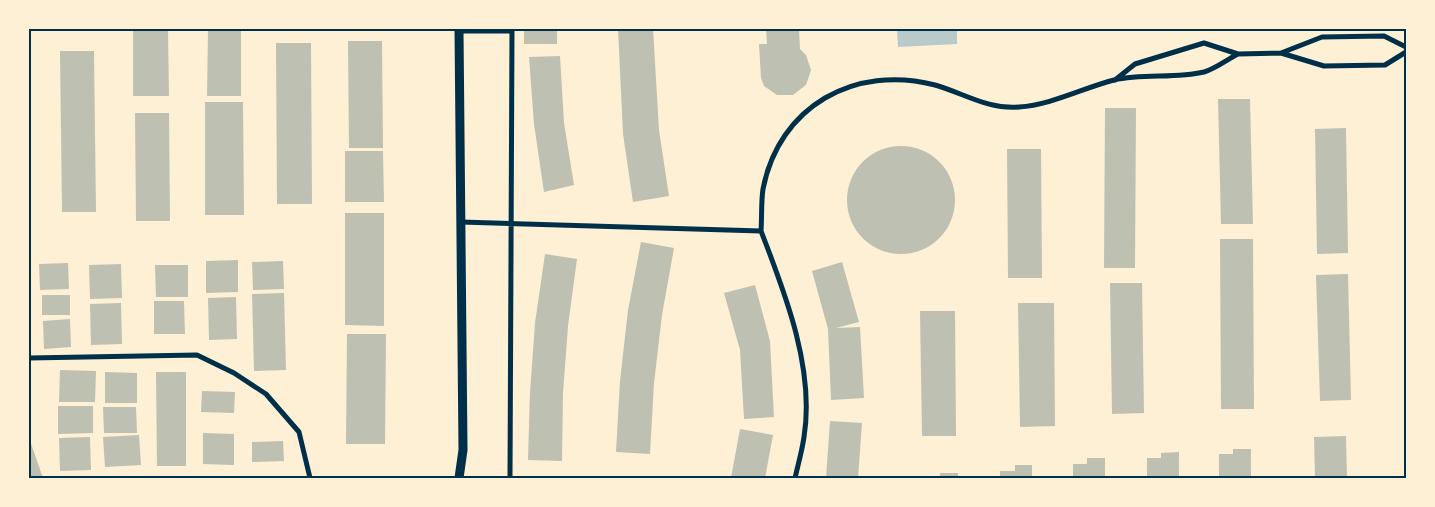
<svg xmlns="http://www.w3.org/2000/svg" width="1435" height="507" font-family="Quicksand,sans-serif">
<style>
.green{fill:#b9caca}
.building{fill:#bec0b2}
.lines{fill:none;stroke-linecap:round;stroke-linejoin:round}
.minor{stroke:#003049;stroke-width:5}
.tertiary{stroke:#003049;stroke-width:9}
.neatline{fill:none;stroke:#003049;stroke-width:2}
</style>
<rect width="100%" height="100%" fill="#fdf0d5"/>
<path class="green" d="M 897,29 L 957,29 L 957,44 L 898,47 Z"/>
<path class="building" d="M 133,29 L 168,29 L 169,96 L 133,96 Z
M 208,29 L 241,29 L 241,96 L 207,96 Z
M 524,29 L 557,29 L 557,44 L 524,44 Z
M 618,29 L 653,29 L 659,130 L 669,196 L 633,202 L 623,134 Z
M 766,29 L 799,29 L 800,49 L 806,55 L 811,70 L 806,85 L 793,95 L 777,95 L 764,86 L 761,78 L 759,44 L 767,44 Z
M 348,41 L 382,41 L 383,148 L 349,148 Z
M 276,43 L 311,43 L 312,204 L 277,204 Z
M 60,51 L 94,51 L 96,212 L 62,212 Z
M 560,56 L 564,123 L 574,185 L 544,192 L 534,124 L 529,57 Z
M 1218,99 L 1250,99 L 1253,224 L 1221,224 Z
M 205,102 L 243,102 L 244,215 L 205,215 Z
M 1105,108 L 1136,108 L 1135,268 L 1104,268 Z
M 135,113 L 169,113 L 170,221 L 136,221 Z
M 1346,128 L 1348,253 L 1317,254 L 1315,129 Z
M847 200a54 54 0 1 1 108 0a54 54 0 1 1-108 0Z
M 1007,149 L 1041,149 L 1042,278 L 1008,278 Z
M 345,151 L 383,151 L 384,202 L 345,202 Z
M 345,213 L 384,213 L 384,326 L 345,325 Z
M 1220,239 L 1253,239 L 1254,409 L 1221,409 Z
M 641,242 L 674,248 L 662,315 L 654,383 L 650,454 L 616,452 L 620,381 L 628,310 Z
M 545,254 L 577,259 L 568,326 L 563,393 L 562,461 L 528,460 L 530,392 L 535,323 Z
M 238,260 L 238,292 L 206,293 L 206,261 Z
M 283,261 L 284,289 L 253,290 L 252,262 Z
M 842,262 L 859,322 L 836,328 L 860,327 L 864,398 L 831,400 L 828,329 L 812,271 Z
M 68,263 L 69,289 L 40,290 L 39,264 Z
M 121,264 L 122,298 L 90,299 L 89,265 Z
M 155,265 L 188,265 L 188,297 L 156,297 Z
M 1348,274 L 1351,400 L 1320,401 L 1316,275 Z
M 1110,283 L 1142,283 L 1144,413 L 1112,414 Z
M 755,285 L 770,341 L 774,417 L 744,419 L 740,350 L 724,293 Z
M 284,293 L 286,370 L 254,371 L 252,294 Z
M 42,295 L 70,295 L 70,315 L 42,315 Z
M 236,297 L 237,339 L 209,340 L 208,298 Z
M 154,301 L 184,301 L 185,334 L 154,334 Z
M 121,303 L 122,344 L 91,345 L 90,304 Z
M 1018,303 L 1054,303 L 1055,426 L 1020,427 Z
M 920,311 L 955,311 L 956,436 L 922,436 Z
M 70,319 L 71,347 L 44,349 L 43,321 Z
M 347,334 L 386,334 L 385,444 L 346,444 Z
M 60,370 L 96,371 L 95,402 L 59,402 Z
M 105,372 L 137,373 L 137,403 L 105,403 Z
M 156,372 L 186,372 L 186,466 L 157,466 Z
M 202,391 L 235,392 L 234,413 L 201,412 Z
M 58,406 L 93,406 L 93,433 L 58,434 Z
M 103,407 L 136,407 L 137,433 L 104,433 Z
M 830,421 L 862,423 L 858,478 L 826,478 Z
M 740,429 L 773,435 L 765,478 L 731,478 Z
M 203,433 L 234,434 L 234,465 L 203,464 Z
M 139,435 L 141,465 L 105,467 L 103,437 Z
M 1346,436 L 1347,478 L 1315,478 L 1314,437 Z
M 90,437 L 91,470 L 60,471 L 59,438 Z
M 29,438 L 43,478 L 29,478 Z
M 283,441 L 284,461 L 252,462 L 252,442 Z
M 1233,449 L 1251,449 L 1251,478 L 1219,478 L 1219,454 L 1233,454 Z
M 1179,452 L 1179,478 L 1147,478 L 1147,458 L 1161,458 L 1161,453 Z
M 1087,458 L 1105,458 L 1105,478 L 1073,478 L 1073,464 L 1087,464 Z
M 1015,465 L 1032,465 L 1032,478 L 1000,478 L 1000,471 L 1015,471 Z
M 940,473 L 958,473 L 958,478 L 940,478 Z"/>
<g class="lines">
<path class="minor" d="M 459,31 L 512,31
M 1281,53 L 1322,37 L 1384,36 L 1406,47
M 1238,54 L 1281,53 L 1324,66 L 1385,65 L 1406,52
M 461,222 L 761,231 C 762,217 761,202 763,189 C 779,106 855,64 935,85 C 963,93 989,110 1019,107 C 1051,105 1083,88 1114,80 C 1143,73 1175,79 1204,72 C 1215,69 1228,59 1238,54 L 1204,43 L 1135,64 L 1115,80
M 761,231 C 785,293 815,369 804,437 C 802,451 798,465 795,478
M 29,358 L 197,355 L 234,373 L 266,394 L 299,432 L 310,478
M 510,478 L 512,29"/>
<path class="tertiary" d="M 459,29 L 463,450 L 459,478"/>
</g>
<rect width="1435" height="507" fill="none" stroke="#fdf0d5" stroke-width="60"/>
<rect x="30" y="30" width="1375" height="447" class="neatline"/>
</svg>
